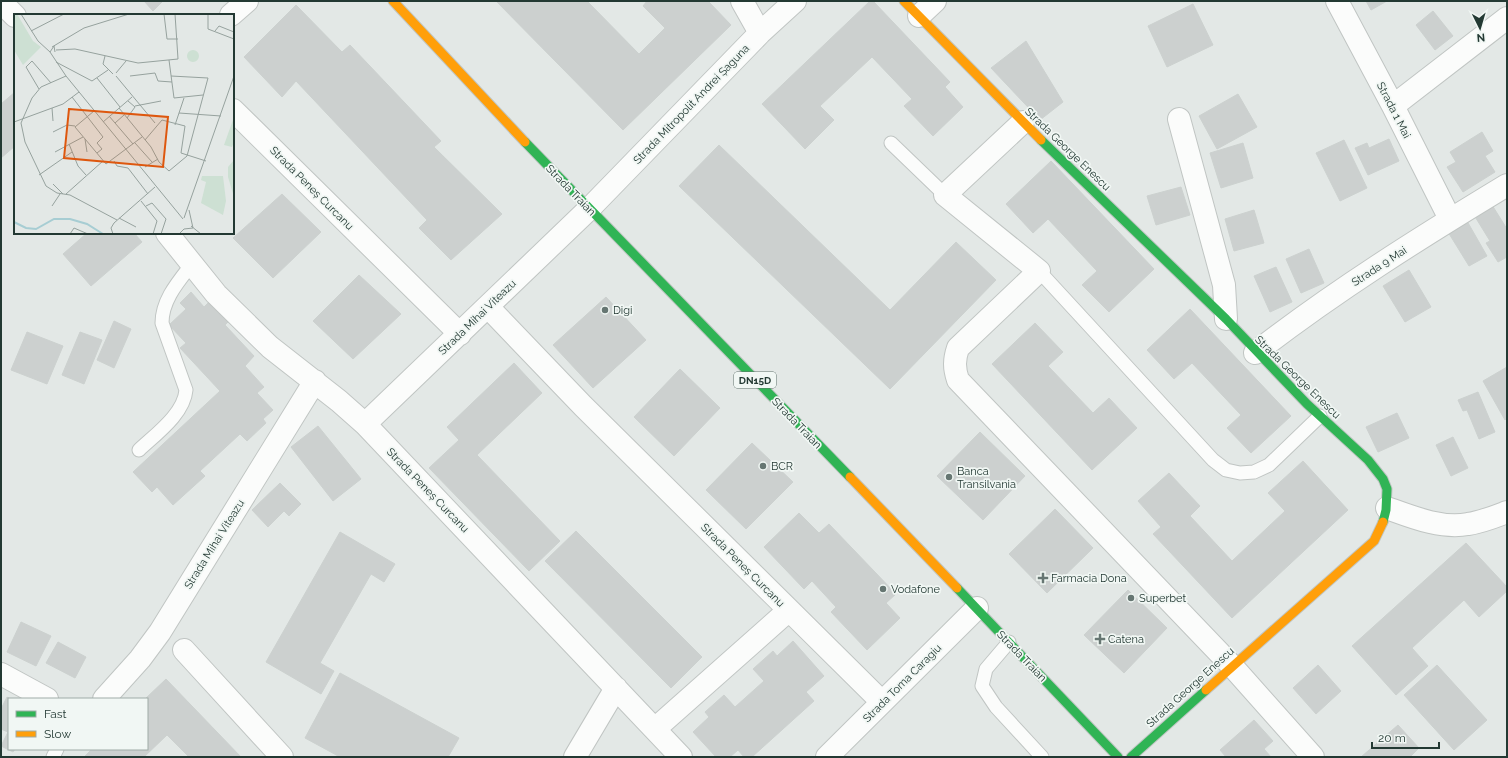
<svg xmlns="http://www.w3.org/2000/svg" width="1508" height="758" font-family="Raleway,sans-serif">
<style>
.building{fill:#ccd0cf;stroke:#ccd1cf}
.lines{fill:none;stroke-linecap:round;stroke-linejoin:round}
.lane-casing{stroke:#c0c5c3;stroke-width:15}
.street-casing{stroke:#c0c5c3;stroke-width:24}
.fast-casing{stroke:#c0c6c3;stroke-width:11}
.slow-casing{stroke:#c0c6c3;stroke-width:11}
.lane{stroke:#fbfcfb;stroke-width:13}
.street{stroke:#fbfcfb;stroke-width:22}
.fast{stroke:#30b455;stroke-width:9}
.slow{stroke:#ff9f0a;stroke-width:9}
.poi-dot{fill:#667672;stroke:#f1f7f4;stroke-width:1.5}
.labels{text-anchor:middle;stroke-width:3.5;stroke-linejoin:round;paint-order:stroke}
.shield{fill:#f1f7f4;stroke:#61726d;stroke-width:1}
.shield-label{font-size:10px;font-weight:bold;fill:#233933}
.street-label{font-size:11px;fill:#233933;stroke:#f1f7f4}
.poi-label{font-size:11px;fill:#233933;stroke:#f1f7f4;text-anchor:start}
.inset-river{fill:none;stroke:#a7cdd3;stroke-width:2}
.inset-road{fill:none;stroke:#96a29e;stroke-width:1}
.view{fill:#de570e;fill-opacity:0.15;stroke:#de570e;stroke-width:2}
.inset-edge{fill:none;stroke:#233933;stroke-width:2}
</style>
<rect width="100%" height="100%" fill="#e3e8e6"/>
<path class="building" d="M 144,1 L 163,1 L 153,11 Z
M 496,1 L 587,1 L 639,54 L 665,28 L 643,6 L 647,1 L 708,1 L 731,25 L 623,130 Z
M 870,1 L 873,1 L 950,82 L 945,87 L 963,107 L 933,136 L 904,106 L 912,99 L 872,57 L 820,106 L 834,120 L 805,149 L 762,104 Z
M 1366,1 L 1387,1 L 1371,10 Z
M 1193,4 L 1213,45 L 1167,67 L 1148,26 Z
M 296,5 L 342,52 L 350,45 L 441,141 L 434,147 L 502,214 L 451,260 L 419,228 L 427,220 L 296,81 L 282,97 L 244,57 Z
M 1433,11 L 1453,36 L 1435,50 L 1416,25 Z
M 1026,41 L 1063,102 L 1040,120 L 991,68 Z
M 15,92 L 15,146 L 1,158 L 1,104 Z
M 1238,94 L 1257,127 L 1217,149 L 1199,116 Z
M 1482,132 L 1493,151 L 1485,156 L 1495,172 L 1463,192 L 1447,167 L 1456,162 L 1450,152 Z
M 1389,139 L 1399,161 L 1368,175 L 1355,148 L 1367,143 L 1369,148 Z
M 1344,140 L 1367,188 L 1340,201 L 1316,153 Z
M 1243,143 L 1253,178 L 1221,188 L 1210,153 Z
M 719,145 L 890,310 L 956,242 L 996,280 L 890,389 L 679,186 Z
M 1051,161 L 1154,269 L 1109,312 L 1082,285 L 1097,271 L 1048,219 L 1033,233 L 1006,204 Z
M 1181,187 L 1190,215 L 1156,225 L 1147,196 Z
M 282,194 L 321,232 L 273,278 L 233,238 Z
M 1492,205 L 1507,229 L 1507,257 L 1498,262 L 1486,243 L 1490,241 L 1474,215 Z
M 1254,210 L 1264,243 L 1234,251 L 1225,219 Z
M 1467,221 L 1487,256 L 1469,266 L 1448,232 Z
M 87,233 L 134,233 L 142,242 L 91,286 L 63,254 Z
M 1309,249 L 1324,283 L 1301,293 L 1286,259 Z
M 1276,267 L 1292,302 L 1270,312 L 1254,276 Z
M 1409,270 L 1431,307 L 1405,322 L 1383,286 Z
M 359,275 L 401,314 L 353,359 L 313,321 Z
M 191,292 L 204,307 L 209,302 L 228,322 L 225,325 L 254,356 L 245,366 L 264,387 L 257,393 L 273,410 L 263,419 L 266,423 L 247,441 L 240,434 L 200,471 L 205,476 L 173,505 L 157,487 L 152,492 L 133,472 L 220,391 L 180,348 L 186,343 L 169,325 L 186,309 L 180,303 Z
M 606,297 L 646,340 L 593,388 L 553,345 Z
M 1190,309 L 1291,416 L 1251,453 L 1227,428 L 1241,415 L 1192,363 L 1174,379 L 1147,350 Z
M 114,321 L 131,329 L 114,368 L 97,360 Z
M 1035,323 L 1063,352 L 1048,366 L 1093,413 L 1109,398 L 1137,428 L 1092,470 L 992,364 Z
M 27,332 L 63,346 L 47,384 L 11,370 Z
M 80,332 L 102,340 L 84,384 L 62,375 Z
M 514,363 L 542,393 L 477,455 L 560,541 L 529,571 L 429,468 L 459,440 L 447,427 Z
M 1507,367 L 1507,418 L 1505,420 L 1483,381 Z
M 680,369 L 720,408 L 674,456 L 634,417 Z
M 1478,392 L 1495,432 L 1479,439 L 1467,410 L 1463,411 L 1458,400 Z
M 1397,413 L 1409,438 L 1378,452 L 1366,427 Z
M 318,426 L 361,479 L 333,501 L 291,447 Z
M 980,432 L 1025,476 L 983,520 L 937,476 Z
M 1453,437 L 1468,468 L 1451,476 L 1436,445 Z
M 752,443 L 793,482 L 746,529 L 706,490 Z
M 1303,461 L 1348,510 L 1232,618 L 1153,534 L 1161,527 L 1138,501 L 1169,473 L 1200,506 L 1190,516 L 1232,561 L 1285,511 L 1268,493 Z
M 280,483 L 301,504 L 289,516 L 284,511 L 268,527 L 252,510 Z
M 1055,509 L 1093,548 L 1047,593 L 1009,554 Z
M 799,513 L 819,533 L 829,524 L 896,594 L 886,603 L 900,618 L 867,650 L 831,612 L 836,607 L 812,581 L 804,589 L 764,547 Z
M 576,531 L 702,657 L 671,688 L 545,561 Z
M 340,532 L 395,564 L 384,582 L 371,574 L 320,663 L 334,671 L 321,694 L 266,662 Z
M 1466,543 L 1507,587 L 1507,591 L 1479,617 L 1464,600 L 1412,648 L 1428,666 L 1396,695 L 1352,646 Z
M 1128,590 L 1167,628 L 1124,673 L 1084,635 Z
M 21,622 L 51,636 L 36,666 L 7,652 Z
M 793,641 L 824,676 L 806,692 L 814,701 L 752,757 L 744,757 L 738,750 L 730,757 L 716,757 L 693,732 L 709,717 L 705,712 L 724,695 L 735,707 L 764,681 L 753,669 L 773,651 L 777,656 Z
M 58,642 L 86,657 L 75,678 L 46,663 Z
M 1318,665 L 1341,691 L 1316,714 L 1293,688 Z
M 1437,665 L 1487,720 L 1454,750 L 1404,695 Z
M 340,673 L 459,738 L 448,757 L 340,757 L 305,738 Z
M 166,679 L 241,757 L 189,757 L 167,735 L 144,757 L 84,757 L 92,749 L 147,749 L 147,699 L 145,699 Z
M 7,697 L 10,699 L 9,749 L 15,749 L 13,752 L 1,746 L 8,732 L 1,729 L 1,709 Z
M 1254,720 L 1273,741 L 1264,749 L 1271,757 L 1226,757 L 1220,750 Z
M 1398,725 L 1419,748 L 1410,757 L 1361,757 Z"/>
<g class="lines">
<defs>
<path id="lane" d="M 891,143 L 945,195
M 1039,271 L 1213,460 L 1226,470 L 1240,473 L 1254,472 L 1269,465 L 1320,416
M 139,450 C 156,434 184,414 186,390 L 162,323 C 162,300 178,282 192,264
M 1009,642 L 986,669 L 982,686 L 996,707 L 1042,757
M 53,757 L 57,749"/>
<path id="street" d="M 742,1 L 760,33
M 1337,1 L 1393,106 L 1450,219
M 1,2 L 15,16
M 231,15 L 247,1
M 919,16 L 935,1
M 1393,106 L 1507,18
M 233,110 L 460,334
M 1179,119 L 1224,285 L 1226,319
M 1023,122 L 945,195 L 1039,271 L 958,348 C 954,360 954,368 958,380 L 1232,666 L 1313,757
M 167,233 L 216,294 L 270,347 L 339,401 L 365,424 L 681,757
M 488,307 L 583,406 L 882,702
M 1255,353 C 1335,291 1421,237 1507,185
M 365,424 L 589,209 L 760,33 L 795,1
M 1387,508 C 1412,517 1441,529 1468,524 C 1482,522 1494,517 1507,512
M 184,650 L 282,757
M 1,674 L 47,699
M 104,699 L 140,659 L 160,632 L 315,381
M 656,728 L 789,610
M 575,757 L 616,688
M 827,757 L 977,608"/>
<path id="fast" d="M 1041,140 L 1226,319 L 1307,404 L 1368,460 L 1383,479 L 1387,489 L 1386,510 L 1383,522
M 525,142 L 850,477
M 957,588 L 1118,757
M 1131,757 L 1206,690"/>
<path id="slow" d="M 393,1 L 525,142
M 904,1 L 1041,140
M 850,477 L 957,588
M 1206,690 L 1374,541 L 1383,522"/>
</defs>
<use href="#lane" class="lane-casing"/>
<use href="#street" class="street-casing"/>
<use href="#fast" class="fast-casing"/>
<use href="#slow" class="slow-casing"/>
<use href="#lane" class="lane"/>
<use href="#street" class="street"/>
<use href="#fast" class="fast"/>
<use href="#slow" class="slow"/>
</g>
<g class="poi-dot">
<circle cx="605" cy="310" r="4"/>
<circle cx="763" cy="466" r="4"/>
<circle cx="949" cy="477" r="4"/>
<path d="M1041 572h4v4h4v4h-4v4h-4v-4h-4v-4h4z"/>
<circle cx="883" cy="589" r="4"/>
<circle cx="1131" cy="598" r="4"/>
<path d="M1098 633h4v4h4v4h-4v4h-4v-4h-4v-4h4z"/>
</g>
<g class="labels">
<rect class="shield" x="734" y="372" width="42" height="16" rx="3"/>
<g class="shield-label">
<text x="755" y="384">DN15D</text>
</g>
<g class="street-label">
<text transform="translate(691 104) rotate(-46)" y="4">Strada Mitropolit Andrei Șaguna</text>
<text transform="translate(1394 110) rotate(63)" y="4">Strada 1 Mai</text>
<text transform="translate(1068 149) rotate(44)" y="4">Strada George Enescu</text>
<text transform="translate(312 188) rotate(45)" y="4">Strada Peneș Curcanu</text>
<text transform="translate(571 190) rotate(46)" y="4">Strada Traian</text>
<text transform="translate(1379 266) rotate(-33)" y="4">Strada 9 Mai</text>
<text transform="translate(477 317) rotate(-44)" y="4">Strada Mihai Viteazu</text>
<text transform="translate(1298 377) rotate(44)" y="4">Strada George Enescu</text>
<text transform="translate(797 423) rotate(46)" y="4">Strada Traian</text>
<text transform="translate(428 490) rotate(46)" y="4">Strada Peneș Curcanu</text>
<text transform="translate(214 544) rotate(-58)" y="4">Strada Mihai Viteazu</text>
<text transform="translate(743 565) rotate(45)" y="4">Strada Peneș Curcanu</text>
<text transform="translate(1022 656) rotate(46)" y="4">Strada Traian</text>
<text transform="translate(902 683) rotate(-45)" y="4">Strada Toma Caragiu</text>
<text transform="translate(1190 687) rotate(-42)" y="4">Strada George Enescu</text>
</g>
<g class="poi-label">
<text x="613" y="314">Digi</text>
<text x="771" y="470">BCR</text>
<text x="957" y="475">Banca<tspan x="957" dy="13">Transilvania</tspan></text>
<text x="1051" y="582">Farmacia Dona</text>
<text x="891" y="593">Vodafone</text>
<text x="1139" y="602">Superbet</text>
<text x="1108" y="643">Catena</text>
</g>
</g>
<g transform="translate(14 14)">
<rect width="220" height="220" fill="#e3e8e6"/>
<path d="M 0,0 L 3,0 L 19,27 L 27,33 L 9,51 L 0,36 ZM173 42a6 6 0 1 1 12 0a6 6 0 1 1-12 0ZM 220,103 L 220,128 L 218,133 L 210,131 ZM 220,146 L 220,183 L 214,163 L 214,153 ZM 188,162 L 209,162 L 212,187 L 209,201 L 187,189 L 192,168 L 187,166 Z" fill="#cde0d3"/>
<path class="inset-river" d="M 0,208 L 12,214 L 22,215 L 40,205 L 56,205 L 73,210 L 89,220"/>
<path class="inset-road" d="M 7,0 L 24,27 L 36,38 L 52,62 L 169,205M 150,0 L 153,25 L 164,25M 194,0 L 194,15 L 220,25M 17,17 L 50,0M 201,17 L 205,12 L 220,18M 38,33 L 70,14 L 115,0M 42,36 L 61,35 L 124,49 L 164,45 L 161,0M 36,38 L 40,32 L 41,38M 91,42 L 89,50 L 99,60M 155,46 L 160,84 L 189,81M 42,48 L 78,67 L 94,56M 102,59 L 112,47M 52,62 L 27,73 L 18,84 L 7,109 L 11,128 L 32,172 L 43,179 L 56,181 L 103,206M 102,62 L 141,109M 116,62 L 141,59 L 144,67 L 158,68M 83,64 L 106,93M 25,75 L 12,53 L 18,47 L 37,69M 58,83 L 89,123 L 83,129 L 88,135 L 83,139M 121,92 L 147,87M 38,94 L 39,107M 105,94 L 137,133 L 145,148 L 155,157 L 173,142 L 194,64 L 157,62M 80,97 L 61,113 L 92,150 L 128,123M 165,99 L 207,102M 95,102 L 119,130M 113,104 L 121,93 L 114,87M 0,108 L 49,90 L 65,78M 89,108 L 118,83M 101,109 L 110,101M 161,111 L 170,84M 39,118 L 53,111 L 61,112M 71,125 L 73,138M 131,126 L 148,106 L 171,112 L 167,139 L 192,147M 121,129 L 138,148M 55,130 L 64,152 L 72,161M 41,138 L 69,123M 100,147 L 103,152 L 114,154 L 134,180M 131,153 L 144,145M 25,161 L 58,138M 39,170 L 49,180M 52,180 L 89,147M 127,187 L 143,207 L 139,220M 38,192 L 46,180M 132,192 L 138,189 L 152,205 L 147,220M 175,196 L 179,214M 105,204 L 122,213M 170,204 L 220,62M 177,212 L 187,220M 166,219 L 170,215 L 179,214M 56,220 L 60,214 L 74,220M 99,220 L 97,214 L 100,209 L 141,173"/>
<path class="view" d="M 55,95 L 154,103 L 149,153 L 50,144 Z"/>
<rect width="220" height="220" class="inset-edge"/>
</g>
<rect width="1508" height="758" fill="none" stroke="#233933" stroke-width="4"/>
<rect x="8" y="698" width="140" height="52" fill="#f1f7f4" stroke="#9faba7"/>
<rect x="16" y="711" width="20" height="6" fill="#30b455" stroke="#9faba7"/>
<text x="44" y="718" font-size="12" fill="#233933">Fast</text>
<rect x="16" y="731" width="20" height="6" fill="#ff9f0a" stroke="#9faba7"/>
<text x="44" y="738" font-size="12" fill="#233933">Slow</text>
<g transform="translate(1480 28) rotate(175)" stroke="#f1f7f4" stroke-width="3" paint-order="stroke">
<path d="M0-3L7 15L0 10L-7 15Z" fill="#233933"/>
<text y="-6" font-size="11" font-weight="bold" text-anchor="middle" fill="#233933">N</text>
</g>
<path d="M1372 742v6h67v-6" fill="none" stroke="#233933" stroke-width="2"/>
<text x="1378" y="742" font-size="12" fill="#233933" stroke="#f1f7f4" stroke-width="3" paint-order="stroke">20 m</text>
</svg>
